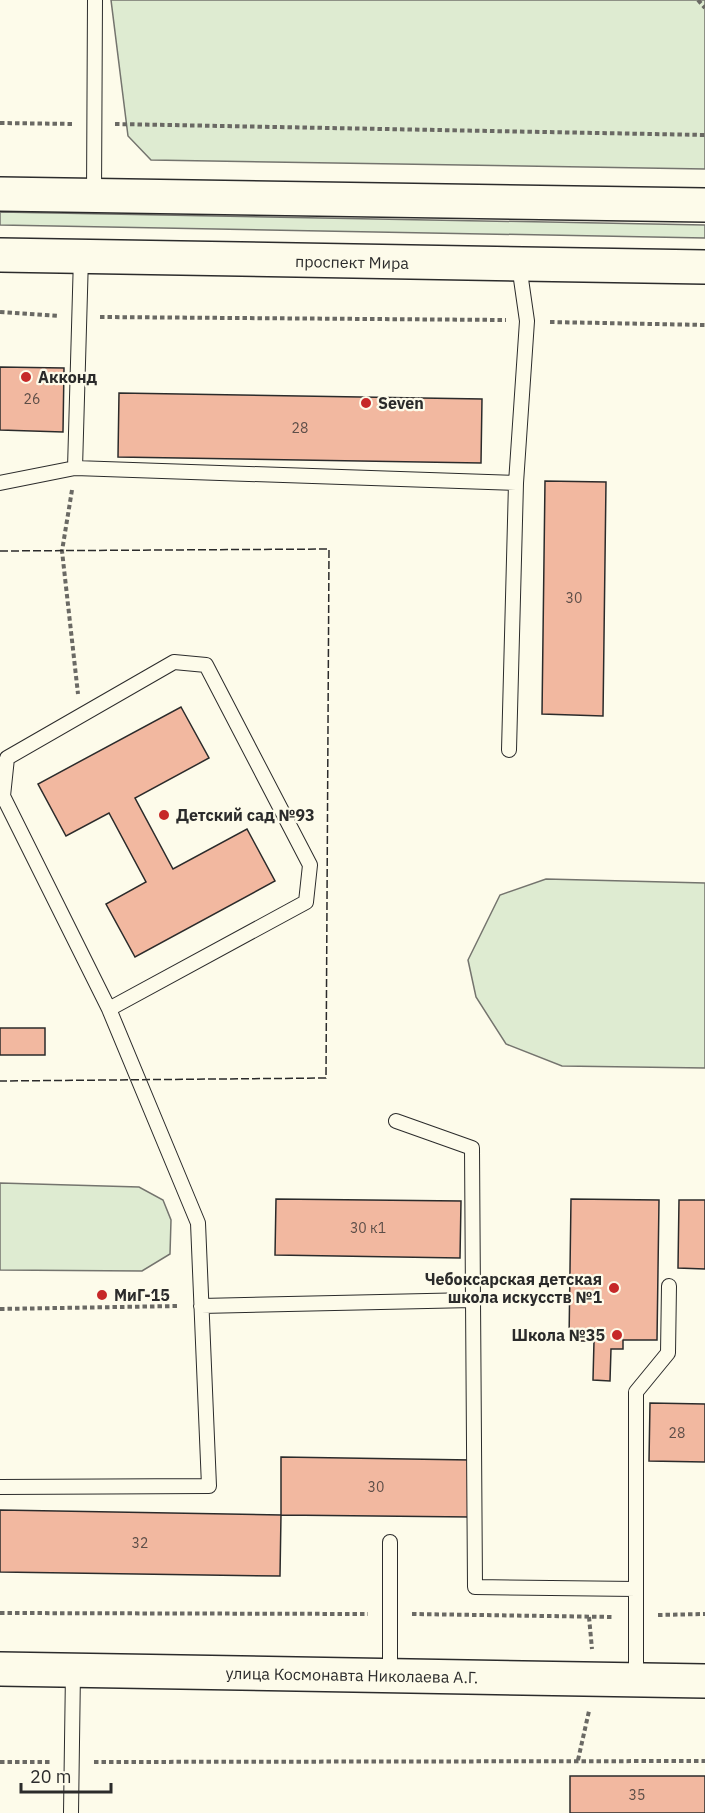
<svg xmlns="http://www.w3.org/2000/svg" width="705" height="1813" font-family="'IBM Plex Sans',sans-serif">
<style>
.green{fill:#deebd1;stroke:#74746e;stroke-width:1.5}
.building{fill:#f2b8a0;stroke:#2b2b2b;stroke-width:1.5}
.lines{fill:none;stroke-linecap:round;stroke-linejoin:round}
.service-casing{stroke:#2b2b2b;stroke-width:16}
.tertiary-casing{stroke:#2b2b2b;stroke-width:36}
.primary-casing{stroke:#2b2b2b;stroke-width:36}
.path{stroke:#6a6964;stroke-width:4;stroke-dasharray:4.5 3;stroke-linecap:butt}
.service{stroke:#fdfbea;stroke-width:14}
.tertiary{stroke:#fdfbea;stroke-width:33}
.primary{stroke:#fdfbea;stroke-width:33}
.fence{stroke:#2b2b2b;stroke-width:1.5;stroke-dasharray:8 3;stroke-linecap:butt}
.poi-dot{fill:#c62828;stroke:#fdfbea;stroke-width:2}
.labels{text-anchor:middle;stroke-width:4.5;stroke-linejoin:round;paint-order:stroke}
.number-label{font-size:14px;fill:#5d4e48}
.street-label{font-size:16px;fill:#2b2b2b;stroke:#fdfbea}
.poi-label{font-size:16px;font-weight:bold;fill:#2b2b2b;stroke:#fdfbea;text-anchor:start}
</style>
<rect width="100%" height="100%" fill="#fdfbea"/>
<path class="green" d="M 111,0 L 705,0 L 705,169 L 151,160 L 128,136 Z
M 0,212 L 705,225 L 705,238 L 0,225 Z
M 546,879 L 705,883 L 705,1068 L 562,1066 L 506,1044 L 476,997 L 468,960 L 500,895 Z
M 0,1183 L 139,1187 L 163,1200 L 171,1220 L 170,1254 L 142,1271 L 0,1270 Z"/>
<path class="building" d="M 0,367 L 64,368 L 63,432 L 0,430 Z
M 119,393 L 482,399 L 481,463 L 118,457 Z
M 545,481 L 606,482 L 603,716 L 542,714 Z
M 181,707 L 209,758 L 135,798 L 173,869 L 247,829 L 275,881 L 135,957 L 106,904 L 146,882 L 109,813 L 66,836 L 38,784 Z
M 0,1028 L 45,1028 L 45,1055 L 0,1055 Z
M 276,1199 L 461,1201 L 460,1258 L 275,1255 Z
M 571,1199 L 659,1200 L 657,1340 L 623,1340 L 623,1349 L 611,1349 L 610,1381 L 593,1380 L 594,1341 L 569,1341 Z
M 679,1200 L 705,1200 L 705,1269 L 678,1268 Z
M 650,1403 L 705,1404 L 705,1462 L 649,1461 Z
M 281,1457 L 471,1460 L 470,1517 L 281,1515 Z
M 0,1510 L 281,1515 L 280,1576 L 0,1572 Z
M 570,1776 L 705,1776 L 705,1813 L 570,1813 Z"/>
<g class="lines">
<defs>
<path id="service" d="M 94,195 L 95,0
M 75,468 L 81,257
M 0,483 L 75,468 L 516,483
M 509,750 L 516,483 L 527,321 L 519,265
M 396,1121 L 472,1148 L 473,1300
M 201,1306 L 473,1300 L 475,1587 L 636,1589
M 0,1487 L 209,1486 L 198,1223 L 109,1009 L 3,796 L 7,758 L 174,662 L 206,665 L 310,865 L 306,902 L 109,1009
M 390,1676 L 390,1542
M 636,1680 L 636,1392 L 668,1353 L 669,1286
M 71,1813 L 73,1671"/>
<path id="tertiary" d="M 0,1669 L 705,1681"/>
<path id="primary" d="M 0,194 L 705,205
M 0,255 L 705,267"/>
</defs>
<use href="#service" class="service-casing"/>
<use href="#tertiary" class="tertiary-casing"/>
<use href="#primary" class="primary-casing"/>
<path class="path" d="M 698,0 L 705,8
M 0,123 L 74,124
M 115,124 L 705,135
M 0,312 L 59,316
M 100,317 L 506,320
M 550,322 L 705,325
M 72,490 L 62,551 L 78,694
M 0,1309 L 179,1306
M 0,1613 L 368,1614
M 412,1614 L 614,1617
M 658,1615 L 705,1614
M 589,1617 L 592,1649
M 578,1760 L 589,1711
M 0,1762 L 50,1762
M 94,1762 L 705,1761"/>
<use href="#service" class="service"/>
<use href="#tertiary" class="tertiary"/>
<use href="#primary" class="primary"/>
<path class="fence" d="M 0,551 L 329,549 L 326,1078 L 0,1081"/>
</g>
<g class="poi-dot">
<circle cx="26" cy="377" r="6"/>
<circle cx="366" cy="403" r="6"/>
<circle cx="164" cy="815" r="6"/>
<circle cx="614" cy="1288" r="6"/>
<circle cx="102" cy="1295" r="6"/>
<circle cx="617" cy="1335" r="6"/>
</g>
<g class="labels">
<g class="number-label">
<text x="32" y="404">26</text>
<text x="300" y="433">28</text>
<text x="574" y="603">30</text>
<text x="368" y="1233">30 к1</text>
<text x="677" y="1438">28</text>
<text x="376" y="1492">30</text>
<text x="140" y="1548">32</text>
<text x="637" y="1800">35</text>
</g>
<g class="street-label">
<text transform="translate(352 262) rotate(1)" y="6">проспект Мира</text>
<text transform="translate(352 1675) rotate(1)" y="6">улица Космонавта Николаева А.Г.</text>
</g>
<g class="poi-label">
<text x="38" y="383">Акконд</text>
<text x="378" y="409">Seven</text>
<text x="176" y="821">Детский сад №93</text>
<text x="602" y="1285" text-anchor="end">Чебоксарская детская<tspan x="602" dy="18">школа искусств №1</tspan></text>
<text x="114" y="1301">МиГ-15</text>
<text x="605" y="1341" text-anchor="end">Школа №35</text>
</g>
</g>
<path d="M21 1783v9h90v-9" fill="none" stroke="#2b2b2b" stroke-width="3"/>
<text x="30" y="1783" font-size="18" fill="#2b2b2b" stroke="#fdfbea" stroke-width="4.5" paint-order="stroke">20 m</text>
</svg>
